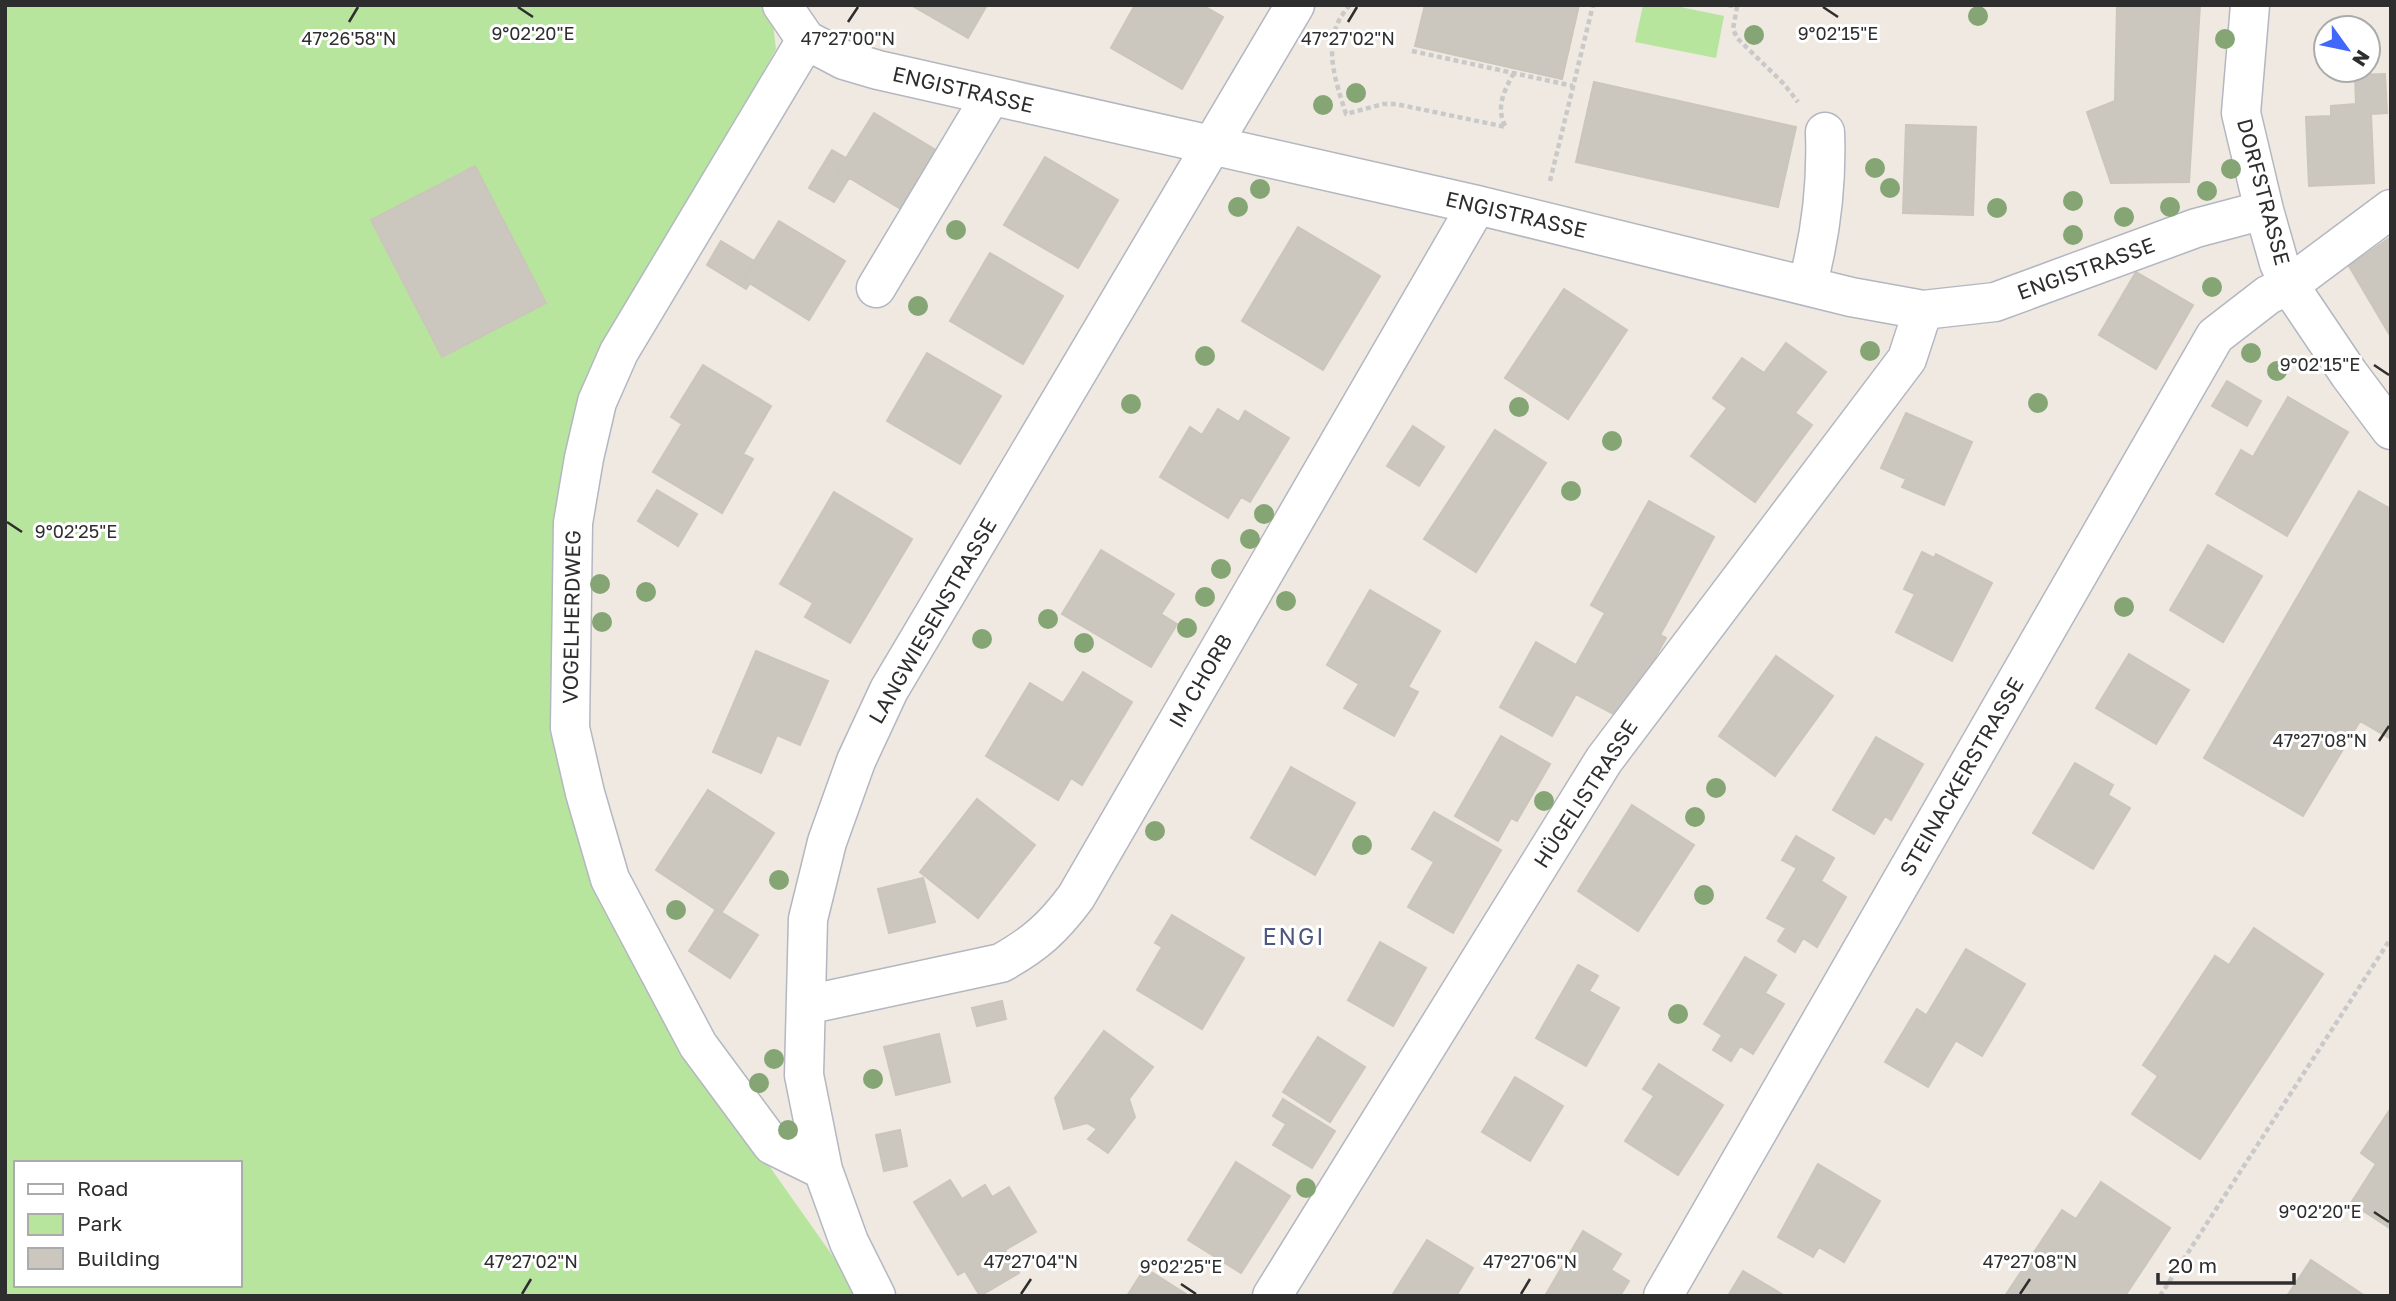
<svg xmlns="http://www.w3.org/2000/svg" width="2396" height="1301" font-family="'Golos Text',sans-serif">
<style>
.green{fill:#b7e59e;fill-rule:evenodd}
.building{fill:#cbc7bf;stroke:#cbc5ba;stroke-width:2}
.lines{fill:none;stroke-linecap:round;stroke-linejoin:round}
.minor-casing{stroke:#b4b7c1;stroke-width:41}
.path{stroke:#c9c9c9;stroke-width:4.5;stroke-dasharray:5 3.5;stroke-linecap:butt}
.minor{stroke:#fff;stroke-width:38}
.tree{fill:#85a574}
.ticks{fill:none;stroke:#2e2e2e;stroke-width:2.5}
.labels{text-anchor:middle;stroke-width:6;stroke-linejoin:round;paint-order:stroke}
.street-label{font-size:21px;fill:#2e2e2e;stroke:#fff}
.neighbourhood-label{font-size:23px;letter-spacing:2px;fill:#4d5780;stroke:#fff}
.ticks-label{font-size:18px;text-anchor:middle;fill:#2e2e2e;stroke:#fff;stroke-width:6;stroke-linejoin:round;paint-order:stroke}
</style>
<rect width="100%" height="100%" fill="#efe9e1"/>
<path class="green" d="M 5,5 L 761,5 L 773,24 L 776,49 L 593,380 L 576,819 L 758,1150 L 861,1296 L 5,1296 ZM 16,1163 L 240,1163 L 240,1285 L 16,1285 Z
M 1643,5 L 1671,5 L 1724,16 L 1716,58 L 1635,42 Z"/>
<path class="building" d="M 911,5 L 987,5 L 968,38 Z
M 1135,5 L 1202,5 L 1223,17 L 1182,89 L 1111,48 Z
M 1425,5 L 1579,5 L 1562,79 L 1415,46 Z
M 2117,5 L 2200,5 L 2189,182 L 2111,183 L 2087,112 L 2115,101 Z
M 2385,74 L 2387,113 L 2371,114 L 2374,183 L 2309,186 L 2306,117 L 2331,116 L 2331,106 L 2356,104 L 2355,75 Z
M 1594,82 L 1796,127 L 1778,207 L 1576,162 Z
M 874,113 L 941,153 L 906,212 L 838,171 Z
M 1906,125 L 1976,127 L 1973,215 L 1903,213 Z
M 832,150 L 846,158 L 838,171 L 849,178 L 834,202 L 809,188 Z
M 1045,157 L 1118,200 L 1078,268 L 1004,225 Z
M 475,166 L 546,303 L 442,357 L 371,220 Z
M 779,221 L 845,261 L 809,320 L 743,279 Z
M 1298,227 L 1380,276 L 1323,370 L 1242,321 Z
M 2391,237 L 2391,337 L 2349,266 Z
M 721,241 L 754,261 L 743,279 L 750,283 L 746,289 L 707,265 Z
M 990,253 L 1063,296 L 1023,364 L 950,321 Z
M 2136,272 L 2193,305 L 2156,369 L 2099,335 Z
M 1564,289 L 1627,330 L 1568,419 L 1505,378 Z
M 1786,343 L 1826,372 L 1795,413 L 1812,425 L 1755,502 L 1691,456 L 1727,408 L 1713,398 L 1742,358 L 1764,373 Z
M 927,353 L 1001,396 L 960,464 L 887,421 Z
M 703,365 L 771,406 L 743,454 L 753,459 L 722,513 L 653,472 L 682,424 L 671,417 Z
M 2227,381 L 2261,401 L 2247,426 L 2212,406 Z
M 2288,397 L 2348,432 L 2287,536 L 2216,494 L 2241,450 L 2253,457 Z
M 1218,409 L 1239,422 L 1245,411 L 1289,438 L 1250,502 L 1241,497 L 1228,518 L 1160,477 L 1190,427 L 1202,435 Z
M 1906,413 L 1972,442 L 1944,505 L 1902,487 L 1906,479 L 1881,468 Z
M 1413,426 L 1444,447 L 1419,486 L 1387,466 Z
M 1495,430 L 1546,463 L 1511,517 L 1460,484 Z
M 1460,484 L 1511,517 L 1476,572 L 1424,539 Z
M 657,490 L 697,514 L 678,546 L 638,521 Z
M 2359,491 L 2391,509 L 2391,739 L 2360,721 L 2303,816 L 2204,758 Z
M 834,492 L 912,539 L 850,643 L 805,617 L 813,603 L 780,584 Z
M 1649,501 L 1714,537 L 1660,635 L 1666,638 L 1621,718 L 1576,694 L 1552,736 L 1500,707 L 1536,642 L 1576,665 L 1605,613 L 1591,605 Z
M 2208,545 L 2262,576 L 2223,642 L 2170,610 Z
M 1101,550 L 1174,594 L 1161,614 L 1177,624 L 1151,667 L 1062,614 Z
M 1922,552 L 1934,558 L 1936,554 L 1992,583 L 1952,661 L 1896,632 L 1915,594 L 1904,589 Z
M 1370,590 L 1440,631 L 1408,687 L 1418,692 L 1394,736 L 1344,708 L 1359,684 L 1327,665 Z
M 756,651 L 828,681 L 800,745 L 777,735 L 761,773 L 713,752 Z
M 2129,654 L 2189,690 L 2156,744 L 2096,708 Z
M 1776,656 L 1833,696 L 1775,776 L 1719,736 Z
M 1083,672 L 1132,702 L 1082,785 L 1071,778 L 1058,800 L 986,756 L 1030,683 L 1063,703 Z
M 1501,736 L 1550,764 L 1517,821 L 1511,818 L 1498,841 L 1455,816 Z
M 1876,737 L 1923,764 L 1891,820 L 1885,816 L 1874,834 L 1833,810 Z
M 2075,763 L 2113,785 L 2108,795 L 2130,808 L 2093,869 L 2033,833 Z
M 1291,767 L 1355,803 L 1315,875 L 1251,838 Z
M 708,790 L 774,833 L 721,913 L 656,870 Z
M 977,799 L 1035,845 L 978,918 L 920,872 Z
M 1632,805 L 1694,845 L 1638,931 L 1578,891 Z
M 1434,812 L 1501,850 L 1453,933 L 1408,907 L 1434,862 L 1412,849 Z
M 1796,836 L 1834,858 L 1821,881 L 1846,897 L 1817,947 L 1803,938 L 1795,952 L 1778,941 L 1786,928 L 1767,918 L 1797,868 L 1782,860 Z
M 923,878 L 935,922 L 889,933 L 878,889 Z
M 716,909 L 758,935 L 730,978 L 689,951 Z
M 1172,915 L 1244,958 L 1202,1029 L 1137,990 L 1162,947 L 1155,943 Z
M 2254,928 L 2323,974 L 2200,1159 L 2132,1114 L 2158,1076 L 2143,1065 L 2215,956 L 2229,965 Z
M 1380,942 L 1426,968 L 1393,1026 L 1348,1000 Z
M 1966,949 L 2025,984 L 1982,1056 L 1923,1021 Z
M 1745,957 L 1776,975 L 1765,993 L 1784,1004 L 1753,1054 L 1740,1046 L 1731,1061 L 1713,1050 L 1722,1035 L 1704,1024 Z
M 1578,965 L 1598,976 L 1589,991 L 1619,1008 L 1586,1066 L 1536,1038 Z
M 1002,1001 L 1006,1019 L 977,1026 L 972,1008 Z
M 1917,1009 L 1926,1015 L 1923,1021 L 1956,1040 L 1928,1087 L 1885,1062 Z
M 1104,1031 L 1153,1067 L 1129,1099 L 1135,1117 L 1108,1153 L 1088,1139 L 1097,1129 L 1087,1123 L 1064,1129 L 1055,1098 Z
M 939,1034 L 950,1082 L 896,1095 L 884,1047 Z
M 1318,1037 L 1365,1067 L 1330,1122 L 1283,1092 Z
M 1659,1064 L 1723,1105 L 1678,1175 L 1625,1141 L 1654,1096 L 1643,1089 Z
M 1515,1077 L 1563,1106 L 1530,1161 L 1482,1132 Z
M 1283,1099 L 1335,1131 L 1312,1168 L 1273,1145 L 1286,1124 L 1273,1116 Z
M 2391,1108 L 2391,1229 L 2351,1203 L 2376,1164 L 2361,1153 Z
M 900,1130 L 907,1166 L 884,1171 L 876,1135 Z
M 1236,1162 L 1290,1196 L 1241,1273 L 1188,1240 Z
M 1818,1164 L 1880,1201 L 1844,1262 L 1819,1247 L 1813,1257 L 1778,1237 Z
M 950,1180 L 962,1199 L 985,1185 L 992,1197 L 1009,1187 L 1036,1232 L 1005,1250 L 1019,1273 L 980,1296 L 965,1271 L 958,1275 L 914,1202 Z
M 2101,1182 L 2170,1228 L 2125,1296 L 2005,1296 L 2062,1210 L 2076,1219 Z
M 1583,1231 L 1621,1254 L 1611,1270 L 1629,1281 L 1620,1296 L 1545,1296 Z
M 1427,1240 L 1473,1268 L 1456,1296 L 1396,1296 L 1393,1294 Z
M 2311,1260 L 2365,1296 L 2287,1296 Z
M 1145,1268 L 1189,1296 L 1127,1296 Z
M 1743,1271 L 1785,1296 L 1728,1296 Z"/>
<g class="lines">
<defs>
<path id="minor" d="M 782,5 L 806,40 L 844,60 L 878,70 L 1477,205 L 1851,297 L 1923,310 L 1995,302 L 2196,228 L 2264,210
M 2250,5 L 2241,113 L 2264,210 L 2279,263 L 2289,285 L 2349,374 L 2391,430
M 806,40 L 619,352 L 597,402 L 584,458 L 573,523 L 570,728 L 585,793 L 610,879 L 698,1045 L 772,1145 L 823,1170
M 1807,286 C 1821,235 1827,185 1825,132
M 876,288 L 991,96
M 806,1005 L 1001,963 C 1035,944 1053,928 1076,897 L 1477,205
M 876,1296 L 849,1242 L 823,1170 L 804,1075 L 808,919 L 827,842 L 856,761 L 889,690 L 1295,5
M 1272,1296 L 1604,760 L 1907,359 L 1923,310
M 1663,1296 L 2215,336 L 2268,295 L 2289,285 L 2391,209"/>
</defs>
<use href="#minor" class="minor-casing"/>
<path class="path" d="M 1350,5 C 1320,37 1334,77 1346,114 L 1383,104 L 1396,104 L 1506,127 C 1495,109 1504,90 1514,73
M 1728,5 L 1737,7 L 1733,29 L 1737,38 L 1784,84 L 1798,102
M 1412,51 L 1573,86
M 1550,181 L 1593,5
M 2160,1296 L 2391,938"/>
<use href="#minor" class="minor"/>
</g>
<g class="tree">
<circle cx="1978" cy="16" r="10"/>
<circle cx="1754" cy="35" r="10"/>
<circle cx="2225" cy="39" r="10"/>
<circle cx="1356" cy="93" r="10"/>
<circle cx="1323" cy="105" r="10"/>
<circle cx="1875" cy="168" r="10"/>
<circle cx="2231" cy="169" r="10"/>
<circle cx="1890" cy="188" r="10"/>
<circle cx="1260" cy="189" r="10"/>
<circle cx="2207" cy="191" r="10"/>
<circle cx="2073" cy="201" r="10"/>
<circle cx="1238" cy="207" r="10"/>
<circle cx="2170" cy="207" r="10"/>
<circle cx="1997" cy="208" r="10"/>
<circle cx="2124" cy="217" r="10"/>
<circle cx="956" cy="230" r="10"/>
<circle cx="2073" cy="235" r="10"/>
<circle cx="2212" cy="287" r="10"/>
<circle cx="918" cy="306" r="10"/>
<circle cx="1870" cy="351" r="10"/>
<circle cx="2251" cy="353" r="10"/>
<circle cx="1205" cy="356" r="10"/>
<circle cx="2277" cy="371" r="10"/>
<circle cx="2038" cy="403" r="10"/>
<circle cx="1131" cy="404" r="10"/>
<circle cx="1519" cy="407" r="10"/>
<circle cx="1612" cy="441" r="10"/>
<circle cx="1571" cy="491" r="10"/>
<circle cx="1264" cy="514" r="10"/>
<circle cx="1250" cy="539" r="10"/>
<circle cx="1221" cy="569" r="10"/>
<circle cx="600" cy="584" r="10"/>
<circle cx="646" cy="592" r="10"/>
<circle cx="1205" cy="597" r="10"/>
<circle cx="1286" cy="601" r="10"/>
<circle cx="2124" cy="607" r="10"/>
<circle cx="1048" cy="619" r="10"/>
<circle cx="602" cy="622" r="10"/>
<circle cx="1187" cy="628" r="10"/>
<circle cx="982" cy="639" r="10"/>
<circle cx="1084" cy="643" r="10"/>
<circle cx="1716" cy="788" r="10"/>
<circle cx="1544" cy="801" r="10"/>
<circle cx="1695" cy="817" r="10"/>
<circle cx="1155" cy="831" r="10"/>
<circle cx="1362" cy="845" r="10"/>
<circle cx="779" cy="880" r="10"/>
<circle cx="1704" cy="895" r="10"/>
<circle cx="676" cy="910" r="10"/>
<circle cx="1678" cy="1014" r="10"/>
<circle cx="774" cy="1059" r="10"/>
<circle cx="873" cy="1079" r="10"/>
<circle cx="759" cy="1083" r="10"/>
<circle cx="788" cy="1130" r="10"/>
<circle cx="1306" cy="1188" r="10"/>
</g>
<path class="ticks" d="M 518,7 L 533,17M 1823,7 L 1838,17M 349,22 L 358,7M 848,22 L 858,7M 1348,22 L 1357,7M 2374,365 L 2389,375M 7,522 L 22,532M 2379,741 L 2389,726M 2374,1212 L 2389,1222M 1181,1284 L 1196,1294M 522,1294 L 531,1279M 1021,1294 L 1031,1279M 1521,1294 L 1530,1279M 2020,1294 L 2030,1279"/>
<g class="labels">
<g class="street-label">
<text transform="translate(963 90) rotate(13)" y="7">ENGISTRASSE</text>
<text transform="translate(2263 192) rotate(75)" y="7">DORFSTRASSE</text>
<text transform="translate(1516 215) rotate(13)" y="7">ENGISTRASSE</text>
<text transform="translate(2086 269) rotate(-20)" y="7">ENGISTRASSE</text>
<text transform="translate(572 617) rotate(-89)" y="7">VOGELHERDWEG</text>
<text transform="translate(933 621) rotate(-60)" y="7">LANGWIESENSTRASSE</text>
<text transform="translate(1201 681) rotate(-60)" y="7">IM CHORB</text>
<text transform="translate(1962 777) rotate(-60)" y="7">STEINACKERSTRASSE</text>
<text transform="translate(1586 794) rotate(-57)" y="7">HÜGELISTRASSE</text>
</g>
<g class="neighbourhood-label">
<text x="1294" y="945">ENGI</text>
</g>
</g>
<g class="ticks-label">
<text x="533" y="40">9°02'20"E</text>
<text x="1838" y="40">9°02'15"E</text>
<text x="349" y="45">47°26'58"N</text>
<text x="848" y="45">47°27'00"N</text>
<text x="1348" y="45">47°27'02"N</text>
<text x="2320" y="371">9°02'15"E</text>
<text x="76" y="538">9°02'25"E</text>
<text x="2320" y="747">47°27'08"N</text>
<text x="2320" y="1218">9°02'20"E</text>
<text x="531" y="1268">47°27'02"N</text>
<text x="1031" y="1268">47°27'04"N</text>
<text x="1530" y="1268">47°27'06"N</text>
<text x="2030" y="1268">47°27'08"N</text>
<text x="1181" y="1273">9°02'25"E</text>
</g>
<rect width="2396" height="1301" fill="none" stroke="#2e2e2e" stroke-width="14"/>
<rect x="14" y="1161" width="228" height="126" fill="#ffffff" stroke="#ababab" stroke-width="2"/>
<rect x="28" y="1184" width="35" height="10" fill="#ffffff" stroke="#ababab" stroke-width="2"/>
<text x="77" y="1196" font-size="21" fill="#2e2e2e">Road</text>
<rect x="28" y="1214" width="35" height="21" fill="#b7e59e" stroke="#ababab" stroke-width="2"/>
<text x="77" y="1231" font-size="21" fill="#2e2e2e">Park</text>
<rect x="28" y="1248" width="35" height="21" fill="#cbc7bf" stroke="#ababab" stroke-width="2"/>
<text x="77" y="1266" font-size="21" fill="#2e2e2e">Building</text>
<g transform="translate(2347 49) rotate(123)"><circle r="33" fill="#ffffff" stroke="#ababab" stroke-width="2"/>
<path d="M0-5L12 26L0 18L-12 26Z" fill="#4268fb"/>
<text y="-10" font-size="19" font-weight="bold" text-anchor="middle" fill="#2e2e2e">N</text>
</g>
<path d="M2158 1273v10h136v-10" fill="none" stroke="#2e2e2e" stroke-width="3.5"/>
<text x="2168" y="1273" font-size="21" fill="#2e2e2e" stroke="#ffffff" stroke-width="5" paint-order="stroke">20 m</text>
</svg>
